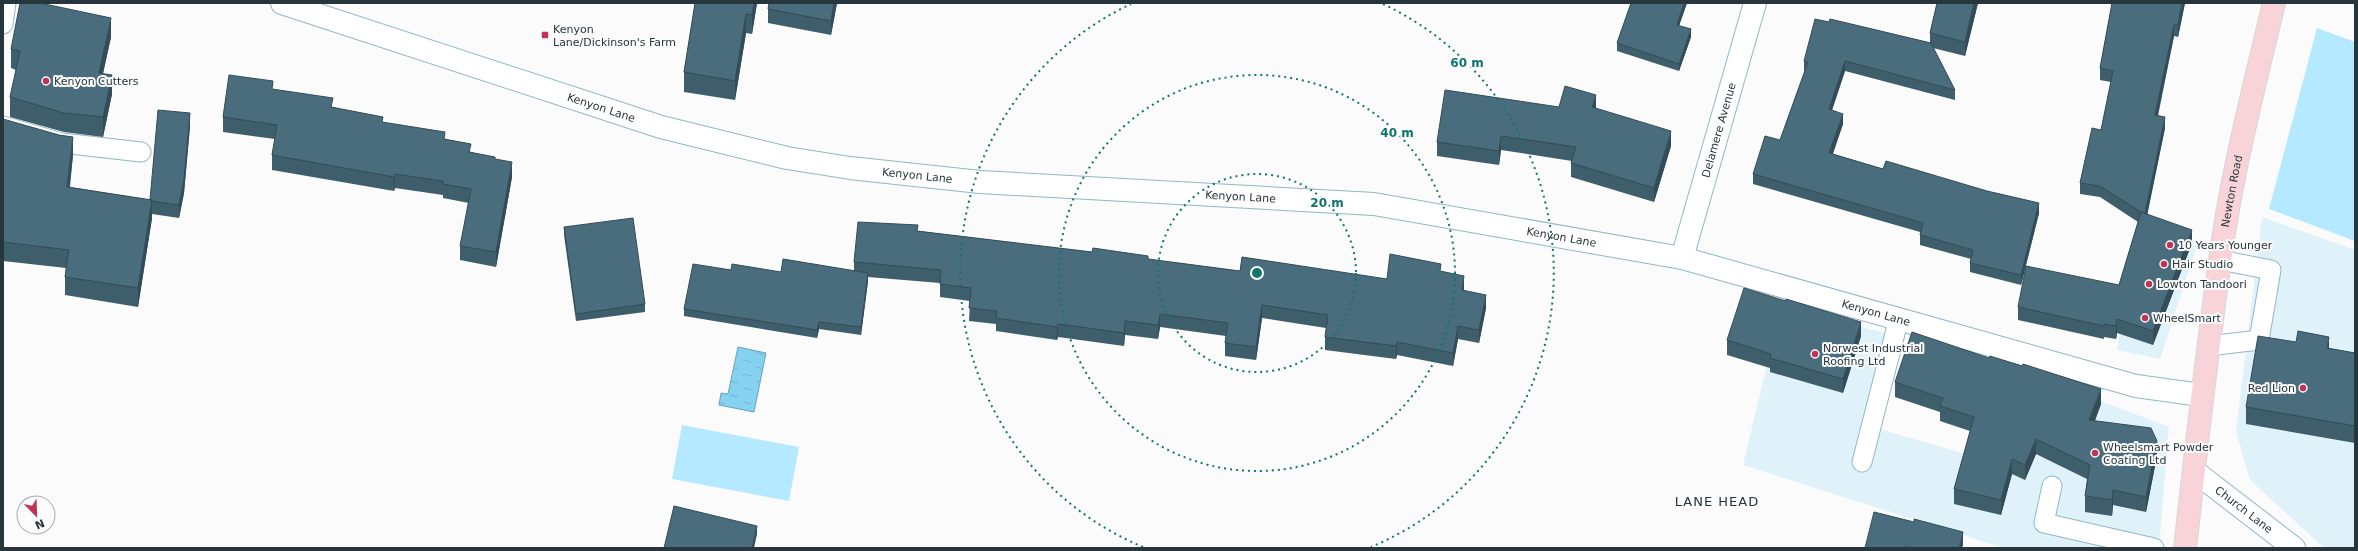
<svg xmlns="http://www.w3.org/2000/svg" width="2358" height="551" font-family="'DejaVu Sans',sans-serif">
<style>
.built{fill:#dff2fa}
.grass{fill:#b5e9ff}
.water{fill:url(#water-ripples);stroke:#68a2ba}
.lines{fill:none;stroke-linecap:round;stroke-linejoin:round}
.service-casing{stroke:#90b7c7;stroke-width:21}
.minor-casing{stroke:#90b7c7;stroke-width:24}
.secondary-casing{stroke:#90b7c7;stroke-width:24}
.primary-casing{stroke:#d4d7d8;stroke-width:24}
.service{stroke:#fff;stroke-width:19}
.minor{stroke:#fff;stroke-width:22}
.secondary{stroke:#fff;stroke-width:22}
.primary{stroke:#f8d4d9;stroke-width:22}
.wall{fill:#3f5e6b}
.shaded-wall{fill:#334c57}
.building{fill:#496d7c;stroke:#334c57}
.ring{fill:none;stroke:#0f766e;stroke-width:2;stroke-dasharray:2 4}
.poi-dot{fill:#c13259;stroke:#fbfbfb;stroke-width:1.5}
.labels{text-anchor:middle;stroke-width:4;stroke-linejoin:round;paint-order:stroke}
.poi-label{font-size:11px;fill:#26363c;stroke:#fbfbfb;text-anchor:start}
.street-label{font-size:11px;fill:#26363c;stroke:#fbfbfb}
.quarter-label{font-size:13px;letter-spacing:1px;fill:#26363c;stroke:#fbfbfb}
.centre{fill:#0f766e;stroke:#fbfbfb;stroke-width:2}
.ring-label{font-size:12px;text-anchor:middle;font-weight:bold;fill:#0f766e;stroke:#fbfbfb;stroke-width:4;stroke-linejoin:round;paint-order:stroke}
</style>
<defs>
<pattern id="water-ripples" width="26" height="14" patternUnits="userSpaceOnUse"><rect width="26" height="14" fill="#85d1f0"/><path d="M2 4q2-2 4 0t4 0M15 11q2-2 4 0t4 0" fill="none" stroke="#73b4cf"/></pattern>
</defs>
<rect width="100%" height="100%" fill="#fbfbfb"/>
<path class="built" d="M 2262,217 L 2355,250 L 2355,548 L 2324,548 L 2250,480 L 2236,432 Z
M 2138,224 L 2198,242 L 2160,359 L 2117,350 Z
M 1781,306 L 1905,338 L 1880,429 L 1965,454 L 2017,369 L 2169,427 L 2159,548 L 2003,548 L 1743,465 Z"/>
<path class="grass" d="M 2317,28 L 2355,42 L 2355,241 L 2269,209 Z
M 682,425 L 799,447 L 789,501 L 672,479 Z"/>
<path class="water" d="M 738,347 L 766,353 L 754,412 L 719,405 L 721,393 L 728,394 Z"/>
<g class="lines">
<defs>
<path id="service" d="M 3,24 L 6,3
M 3,126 L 62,143 L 141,152
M 2208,346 L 2259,340 L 2271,270 L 2220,260
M 1862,462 L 1899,318
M 2052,486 L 2044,523 L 2154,548"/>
<g id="minor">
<path id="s1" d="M 1682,258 L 1755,3"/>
</g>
<g id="secondary">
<path id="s2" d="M 282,3 L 661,127 L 787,158 L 850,168 L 980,182 L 1374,204 L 1682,258 L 2136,386 L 2201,395"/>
<path id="s3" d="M 2194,471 L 2294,548"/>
</g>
<g id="primary">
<path id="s4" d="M 2185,548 C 2197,443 2208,338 2224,233 C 2236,156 2256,79 2274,3"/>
</g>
</defs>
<use href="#service" class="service-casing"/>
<use href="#minor" class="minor-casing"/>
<use href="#secondary" class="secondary-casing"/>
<use href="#primary" class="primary-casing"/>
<use href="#service" class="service"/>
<use href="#minor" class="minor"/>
<use href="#secondary" class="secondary"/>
<use href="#primary" class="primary"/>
</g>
<path class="wall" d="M 695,3 L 757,3 L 752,34 L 746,33 L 735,100 L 684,92 L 684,72 Z
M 769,3 L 837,3 L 831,35 L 768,23 L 768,9 Z
M 1631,3 L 1687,3 L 1679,25 L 1691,37 L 1679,71 L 1617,51 L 1617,43 Z
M 1937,3 L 1978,3 L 1965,56 L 1933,48 L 1955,90 L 1955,100 L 1845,71 L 1832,110 L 1843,124 L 1833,154 L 1883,169 L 2039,213 L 2021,285 L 1970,272 L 1970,263 L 1971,259 L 1920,245 L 1920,232 L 1753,184 L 1753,174 L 1780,140 L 1805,71 L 1804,71 L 1804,61 L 1829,22 L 1930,43 L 1930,33 Z
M 2112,3 L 2185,3 L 2178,37 L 2174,36 L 2158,116 L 2165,128 L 2147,214 L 2192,243 L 2153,345 L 2117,333 L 2116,339 L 2104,337 L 2104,339 L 2018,320 L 2018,307 L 2119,285 L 2138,222 L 2100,197 L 2080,194 L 2080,183 L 2101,130 L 2111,82 L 2100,80 L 2100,68 Z
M 111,37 L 103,73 L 112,94 L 103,137 L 64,132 L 10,117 L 10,97 L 16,70 L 11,68 L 11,49 Z
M 273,89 L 383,122 L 445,139 L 471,152 L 495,159 L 512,177 L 496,267 L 460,260 L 460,246 L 469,203 L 443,198 L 443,195 L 395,188 L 394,191 L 272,170 L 272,155 L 275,139 L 223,132 L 223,117 Z
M 1559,107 L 1596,108 L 1671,146 L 1654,202 L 1571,177 L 1571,163 L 1572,161 L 1501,150 L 1499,165 L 1437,156 L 1437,142 Z
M 3,119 L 73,155 L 70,187 L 150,200 L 190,126 L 184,193 L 179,218 L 152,214 L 152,218 L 138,307 L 65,295 L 65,277 L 66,268 L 3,261 Z
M 564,227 L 645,304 L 645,312 L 576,321 L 564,235 Z
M 918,231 L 1148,259 L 1240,271 L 1387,279 L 1441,272 L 1464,289 L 1464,291 L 1486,308 L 1479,343 L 1458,339 L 1453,366 L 1397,355 L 1396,359 L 1325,350 L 1325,337 L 1326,328 L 1262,318 L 1256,360 L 1225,356 L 1225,343 L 1226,336 L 1160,327 L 1158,339 L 1125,335 L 1124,346 L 1058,337 L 1057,340 L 996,331 L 996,324 L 969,321 L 970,301 L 940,297 L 940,283 L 868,277 L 868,281 L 861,335 L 819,329 L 817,338 L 684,316 L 684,309 L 731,270 L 781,272 L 854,271 L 854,262 Z
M 1861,336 L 1843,393 L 1770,372 L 1770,368 L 1727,355 L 1727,340 Z
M 2296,342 L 2355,353 L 2355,443 L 2246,424 L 2246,407 Z
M 1895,382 L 2101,404 L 2095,421 L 2157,456 L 2146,512 L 2113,505 L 2112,516 L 2085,512 L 2085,496 L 2087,479 L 2036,454 L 2025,480 L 2012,474 L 2001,515 L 1954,504 L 1954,489 L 1970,431 L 1940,421 L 1940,412 L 1895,397 Z"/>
<path class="shaded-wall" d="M 754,3 L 757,3 L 752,34 L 752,15 Z
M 834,3 L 837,3 L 831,35 L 831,21 Z
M 1684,3 L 1687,3 L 1677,32 L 1677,25 Z
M 1974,3 L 1978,3 L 1965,56 L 1965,42 Z
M 2182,3 L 2185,3 L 2178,37 L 2178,25 Z
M 746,14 L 746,33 L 735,100 L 735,81 Z
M 111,18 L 111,37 L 99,92 L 99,73 Z
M 2174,25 L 2174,36 L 2155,126 L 2155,115 Z
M 1691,29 L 1691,37 L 1679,71 L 1679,64 Z
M 1845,61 L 1845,71 L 1829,119 L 1829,109 Z
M 112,75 L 112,94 L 103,137 L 103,117 Z
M 1596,95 L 1596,109 L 1592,107 Z
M 190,113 L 190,126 L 184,193 L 179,218 L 179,205 Z
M 1843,114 L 1843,124 L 1829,163 L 1829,153 Z
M 2165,117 L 2165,128 L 2145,226 L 2145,215 Z
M 1671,131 L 1671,146 L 1654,202 L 1654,188 Z
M 1501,136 L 1501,150 L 1499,165 L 1499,151 Z
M 73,137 L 73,155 L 67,206 L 67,187 Z
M 512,162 L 512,177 L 496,267 L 496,252 Z
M 395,174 L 395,188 L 394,191 L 394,177 Z
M 152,200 L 152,218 L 138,307 L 138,288 Z
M 2039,203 L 2039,213 L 2021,285 L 2021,275 Z
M 2192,230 L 2192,243 L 2153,345 L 2153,331 Z
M 868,273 L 868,281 L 861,335 L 861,327 Z
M 1464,276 L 1464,289 L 1462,304 L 1462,290 Z
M 1486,295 L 1486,308 L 1479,343 L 1479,330 Z
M 1262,305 L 1262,318 L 1256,360 L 1256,347 Z
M 1160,314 L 1160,327 L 1158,339 L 1158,325 Z
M 2117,319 L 2117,333 L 2116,339 L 2116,326 Z
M 1125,321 L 1125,335 L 1124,346 L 1124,333 Z
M 819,322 L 819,329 L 817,338 L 817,330 Z
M 1861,322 L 1861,336 L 1843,393 L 1843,379 Z
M 1058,324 L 1058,337 L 1057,340 L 1057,327 Z
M 1458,326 L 1458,339 L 1453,366 L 1453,353 Z
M 2329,337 L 2329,353 L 2327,348 Z
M 1397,342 L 1397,355 L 1396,359 L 1396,346 Z
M 2101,389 L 2101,404 L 2089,435 L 2089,420 Z
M 2036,439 L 2036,454 L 2025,480 L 2025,465 Z
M 2157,441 L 2157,456 L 2146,512 L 2146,497 Z
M 2012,459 L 2012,474 L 2001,515 L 2001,500 Z
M 2113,490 L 2113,505 L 2112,516 L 2112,500 Z
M 757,526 L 757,534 L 754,548 L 752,548 Z
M 1963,532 L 1963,545 L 1962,548 L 1959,548 Z"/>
<path class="building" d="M 20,3 L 40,3 L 111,18 L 99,73 L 112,75 L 103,117 L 64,113 L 10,97 L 20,51 L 11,49 Z
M 695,3 L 754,3 L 752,15 L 746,14 L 735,81 L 684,72 Z
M 769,3 L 834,3 L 831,21 L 768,9 Z
M 1631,3 L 1684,3 L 1677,25 L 1691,29 L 1679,64 L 1617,43 Z
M 1937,3 L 1974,3 L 1965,42 L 1930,33 Z
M 2112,3 L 2182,3 L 2178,25 L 2174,25 L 2155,115 L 2165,117 L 2145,213 L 2141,212 L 2100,186 L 2080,183 L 2092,128 L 2101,130 L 2113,71 L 2100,68 Z
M 1815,19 L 1829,22 L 1830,19 L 1931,43 L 1955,90 L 1845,61 L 1829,109 L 1843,114 L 1829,153 L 1883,169 L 1886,161 L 1987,191 L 2039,203 L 2021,275 L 1970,263 L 1973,250 L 1920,235 L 1923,223 L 1753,174 L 1765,136 L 1780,140 L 1808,62 L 1804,61 Z
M 229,75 L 273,81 L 272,89 L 333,98 L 331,107 L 383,117 L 382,122 L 445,132 L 444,139 L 471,144 L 469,152 L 495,157 L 495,159 L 512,162 L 496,252 L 460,246 L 471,189 L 443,184 L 443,181 L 395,174 L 394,177 L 272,155 L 277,125 L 223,117 Z
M 1565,86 L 1596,95 L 1592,107 L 1671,131 L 1654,188 L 1571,163 L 1576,147 L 1501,136 L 1499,151 L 1437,142 L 1445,90 L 1559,107 Z
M 158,110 L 190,113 L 184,180 L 179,205 L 152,201 L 152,200 L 150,200 Z
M 3,119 L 59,135 L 73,137 L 67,187 L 152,200 L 138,288 L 65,277 L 69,250 L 3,242 Z
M 2141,212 L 2192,230 L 2153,331 L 2117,319 L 2116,326 L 2104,324 L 2104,326 L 2018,307 L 2026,266 L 2119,285 Z
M 633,218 L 645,304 L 576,314 L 564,227 Z
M 858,222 L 918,225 L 917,231 L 1092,252 L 1093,248 L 1148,256 L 1148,259 L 1240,271 L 1242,257 L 1387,279 L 1390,254 L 1441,264 L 1440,271 L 1464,276 L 1462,290 L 1486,295 L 1479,330 L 1458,326 L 1453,353 L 1397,342 L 1396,346 L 1325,337 L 1328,315 L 1262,305 L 1256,347 L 1225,343 L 1228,323 L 1160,314 L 1158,325 L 1125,321 L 1124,333 L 1058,324 L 1057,327 L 996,318 L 997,311 L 969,308 L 971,288 L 940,284 L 941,270 L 854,262 Z
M 783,259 L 868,273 L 861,327 L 819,322 L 817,330 L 684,309 L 693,264 L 731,270 L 732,264 L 781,272 Z
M 1744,288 L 1786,301 L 1786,299 L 1861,322 L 1843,379 L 1770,358 L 1771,354 L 1727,340 Z
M 2298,331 L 2329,337 L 2327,348 L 2355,353 L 2355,426 L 2246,407 L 2258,336 L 2296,342 Z
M 1912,332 L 1989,358 L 1990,356 L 2022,366 L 2023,364 L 2101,389 L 2089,420 L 2151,428 L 2157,441 L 2146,497 L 2113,490 L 2112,500 L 2085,496 L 2090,465 L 2036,439 L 2025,465 L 2012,459 L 2001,500 L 1954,489 L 1974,417 L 1940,406 L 1943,398 L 1895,382 Z
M 674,506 L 757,526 L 752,548 L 664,548 Z
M 1874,512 L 1914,522 L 1914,519 L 1963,532 L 1959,548 L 1912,548 L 1905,546 L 1905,548 L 1865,548 Z"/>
<g class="ring">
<circle cx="1257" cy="273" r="99"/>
<circle cx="1257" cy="273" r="198"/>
<path d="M1143 547A297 297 0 0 1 1131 4M1383 4A297 297 0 0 1 1371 547"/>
</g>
<g class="poi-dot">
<rect x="541" y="31" width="8" height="8" rx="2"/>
<circle cx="46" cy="81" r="4"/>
<circle cx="2170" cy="245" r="4"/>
<circle cx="2164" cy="264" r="4"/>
<circle cx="2149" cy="284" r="4"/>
<circle cx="2145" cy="318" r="4"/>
<circle cx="1815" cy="354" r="4"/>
<circle cx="2303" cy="388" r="4"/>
<circle cx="2095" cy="453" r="4"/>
</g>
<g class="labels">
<g class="poi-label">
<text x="553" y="33">Kenyon<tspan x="553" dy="13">Lane/Dickinson's Farm</tspan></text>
<text x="54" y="85">Kenyon Cutters</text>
<text x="2178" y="249">10 Years Younger</text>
<text x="2172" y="268">Hair Studio</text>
<text x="2157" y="288">Lowton Tandoori</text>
<text x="2153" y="322">WheelSmart</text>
<text x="1823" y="352">Norwest Industrial<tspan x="1823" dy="13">Roofing Ltd</tspan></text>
<text x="2295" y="392" text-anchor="end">Red Lion</text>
<text x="2103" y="451">Wheelsmart Powder<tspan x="2103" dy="13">Coating Ltd</tspan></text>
</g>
<g class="street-label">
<text dy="4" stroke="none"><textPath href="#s2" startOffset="336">Kenyon Lane</textPath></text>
<text dy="4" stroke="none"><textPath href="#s1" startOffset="133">Delamere Avenue</textPath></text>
<text dy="4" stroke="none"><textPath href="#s2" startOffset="660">Kenyon Lane</textPath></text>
<text dy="4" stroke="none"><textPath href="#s4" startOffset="360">Newton Road</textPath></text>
<text dy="4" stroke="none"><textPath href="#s2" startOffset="984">Kenyon Lane</textPath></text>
<text dy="4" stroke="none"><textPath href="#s2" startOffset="1308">Kenyon Lane</textPath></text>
<text dy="4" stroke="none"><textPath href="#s2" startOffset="1632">Kenyon Lane</textPath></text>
<text dy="4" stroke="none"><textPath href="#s3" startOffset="63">Church Lane</textPath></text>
</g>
<g class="quarter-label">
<text x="1717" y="506">LANE HEAD</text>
</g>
</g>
<circle cx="1257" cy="273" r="6" class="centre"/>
<g class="ring-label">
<text x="1467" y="67">60 m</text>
<text x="1397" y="137">40 m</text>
<text x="1327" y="207">20 m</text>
</g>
<rect width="2358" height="551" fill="none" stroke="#26363c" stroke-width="8"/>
<g transform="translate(36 515) rotate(157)"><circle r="19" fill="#fbfbfb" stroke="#a6acaf"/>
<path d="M0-3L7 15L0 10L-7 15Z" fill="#c13259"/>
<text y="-6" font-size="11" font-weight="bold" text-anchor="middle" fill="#26363c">N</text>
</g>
</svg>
